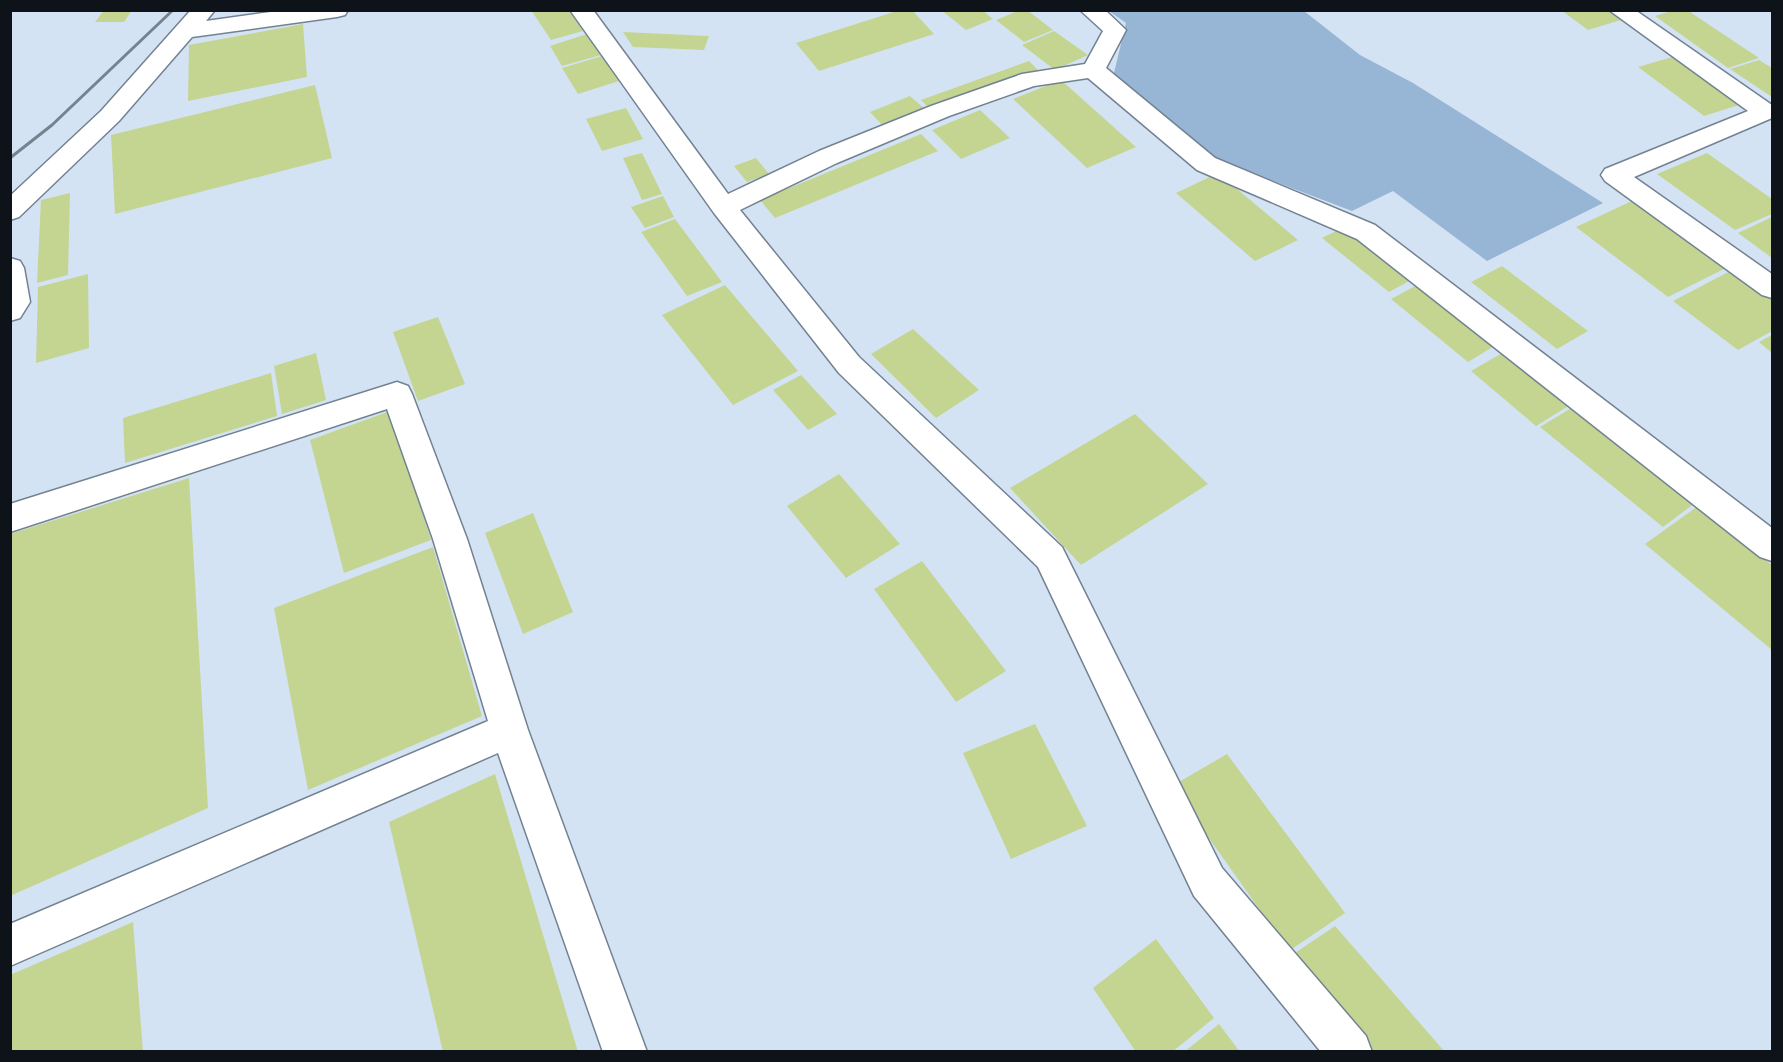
<svg xmlns="http://www.w3.org/2000/svg" width="1783" height="1062" font-family="'Asap Condensed',sans-serif">
<style>
.green{fill:#97b5d4}
.building{fill:#c4d591}
.lines{fill:none;stroke-linecap:round;stroke-linejoin:round}
.minor-casing{stroke:#738292;stroke-width:3}
.minor{fill:#fff;fill-rule:evenodd}
.rail{stroke:#77828e;stroke-width:3}
</style>
<rect width="100%" height="100%" fill="#d3e3f4"/>
<path class="green" d="M 1109,11 L 1304,11 L 1360,55 L 1413,83 L 1603,203 L 1487,261 L 1393,191 L 1352,211 L 1203,154 L 1114,73 L 1126,23 Z"/>
<path class="building" d="M 104,10 L 132,10 L 124,22 L 95,22 Z
M 531,10 L 569,10 L 583,31 L 551,40 Z
M 900,10 L 912,10 L 934,34 L 819,71 L 796,43 Z
M 941,10 L 982,10 L 993,19 L 966,30 Z
M 1020,10 L 1027,10 L 1053,30 L 1024,42 L 996,20 Z
M 1561,10 L 1607,10 L 1621,20 L 1588,30 Z
M 1675,10 L 1687,10 L 1759,58 L 1728,68 L 1655,16 Z
M 303,24 L 307,77 L 188,101 L 189,45 Z
M 1054,31 L 1088,55 L 1055,70 L 1022,45 Z
M 623,32 L 709,36 L 704,50 L 633,47 Z
M 587,34 L 601,55 L 562,66 L 550,46 Z
M 602,56 L 619,81 L 578,94 L 562,68 Z
M 1672,57 L 1739,105 L 1704,116 L 1638,67 Z
M 1759,60 L 1772,68 L 1772,97 L 1730,69 Z
M 1029,61 L 1040,72 L 932,111 L 921,100 Z
M 1061,80 L 1136,147 L 1087,168 L 1013,99 Z
M 315,85 L 332,158 L 115,214 L 111,135 Z
M 910,96 L 925,109 L 883,126 L 870,112 Z
M 626,108 L 643,139 L 602,151 L 586,119 Z
M 980,110 L 1010,138 L 961,159 L 932,130 Z
M 921,134 L 938,151 L 775,218 L 760,200 Z
M 642,153 L 662,194 L 642,200 L 623,158 Z
M 1707,153 L 1772,199 L 1772,214 L 1735,230 L 1657,174 Z
M 756,158 L 769,174 L 747,182 L 734,166 Z
M 1218,173 L 1298,240 L 1255,261 L 1176,193 Z
M 70,193 L 68,275 L 37,283 L 41,200 Z
M 663,196 L 674,217 L 645,228 L 631,207 Z
M 1636,199 L 1730,266 L 1668,297 L 1576,227 Z
M 1772,217 L 1772,258 L 1738,233 Z
M 675,219 L 722,282 L 687,296 L 641,232 Z
M 1346,226 L 1413,279 L 1389,292 L 1322,238 Z
M 1502,266 L 1588,331 L 1557,349 L 1471,282 Z
M 1734,269 L 1772,296 L 1772,331 L 1738,350 L 1673,301 Z
M 88,274 L 89,348 L 36,363 L 38,287 Z
M 1419,284 L 1496,345 L 1468,362 L 1391,299 Z
M 725,285 L 798,371 L 733,405 L 662,315 Z
M 438,317 L 465,384 L 418,401 L 393,332 Z
M 913,329 L 979,390 L 936,418 L 871,354 Z
M 1772,335 L 1772,353 L 1759,342 Z
M 1504,352 L 1570,405 L 1536,426 L 1471,371 Z
M 316,353 L 326,400 L 282,414 L 274,366 Z
M 271,373 L 277,416 L 125,463 L 123,418 Z
M 801,375 L 837,414 L 808,430 L 773,390 Z
M 1573,407 L 1695,503 L 1663,527 L 1540,427 Z
M 390,411 L 431,540 L 344,573 L 310,440 Z
M 1135,414 L 1208,484 L 1081,565 L 1010,488 Z
M 839,474 L 900,544 L 846,578 L 787,506 Z
M 189,478 L 208,808 L 10,896 L 10,534 Z
M 1698,506 L 1772,565 L 1772,650 L 1645,544 Z
M 533,513 L 573,612 L 523,634 L 485,533 Z
M 433,547 L 482,716 L 308,790 L 274,608 Z
M 922,561 L 1006,671 L 956,702 L 874,589 Z
M 1035,724 L 1087,826 L 1011,859 L 963,753 Z
M 1227,754 L 1345,913 L 1289,951 L 1172,786 Z
M 495,774 L 578,1052 L 443,1052 L 389,822 Z
M 133,922 L 143,1052 L 10,1052 L 10,975 Z
M 1335,926 L 1445,1052 L 1372,1052 L 1292,955 Z
M 1156,939 L 1214,1018 L 1172,1052 L 1136,1052 L 1093,988 Z
M 1219,1024 L 1240,1052 L 1184,1052 Z"/>
<g class="lines">
<defs>
<path id="minor" d="M 191,10 L 215,10 L 206,21 L 285,10 L 348,10 L 345,15 L 337,17 L 192,37 L 119,121 L 19,217 L 10,220 L 10,196 L 101,111 Z
M 570,10 L 593,10 L 728,194 L 819,151 L 931,106 L 1022,74 L 1085,64 L 1103,31 L 1080,10 L 1105,10 L 1126,30 L 1106,68 L 1215,158 L 1375,225 L 1772,528 L 1772,561 L 1760,557 L 1357,239 L 1197,170 L 1088,78 L 1034,86 L 949,116 L 837,163 L 740,210 L 859,357 L 1062,547 L 1222,868 L 1366,1036 L 1372,1052 L 1321,1052 L 1194,896 L 1038,567 L 839,373 L 714,213 Z
M 1609,10 L 1635,10 L 1772,105 L 1772,118 L 1634,177 L 1772,274 L 1772,298 L 1762,295 L 1605,181 L 1601,175 L 1605,169 L 1748,111 Z
M 10,258 L 20,261 L 24,268 L 30,302 L 20,318 L 10,321 Z
M 397,382 L 408,386 L 412,394 L 467,539 L 528,730 L 647,1052 L 603,1052 L 498,753 L 10,966 L 10,924 L 488,721 L 433,539 L 387,409 L 10,532 L 10,504 Z"/>
</defs>
<use href="#minor" class="minor-casing"/>
<use href="#minor" class="minor"/>
<path class="rail" d="M 10,158 L 52,125 L 173,10"/>
</g>
<rect width="1783" height="1062" fill="none" stroke="#0d1319" stroke-width="24"/>
</svg>
